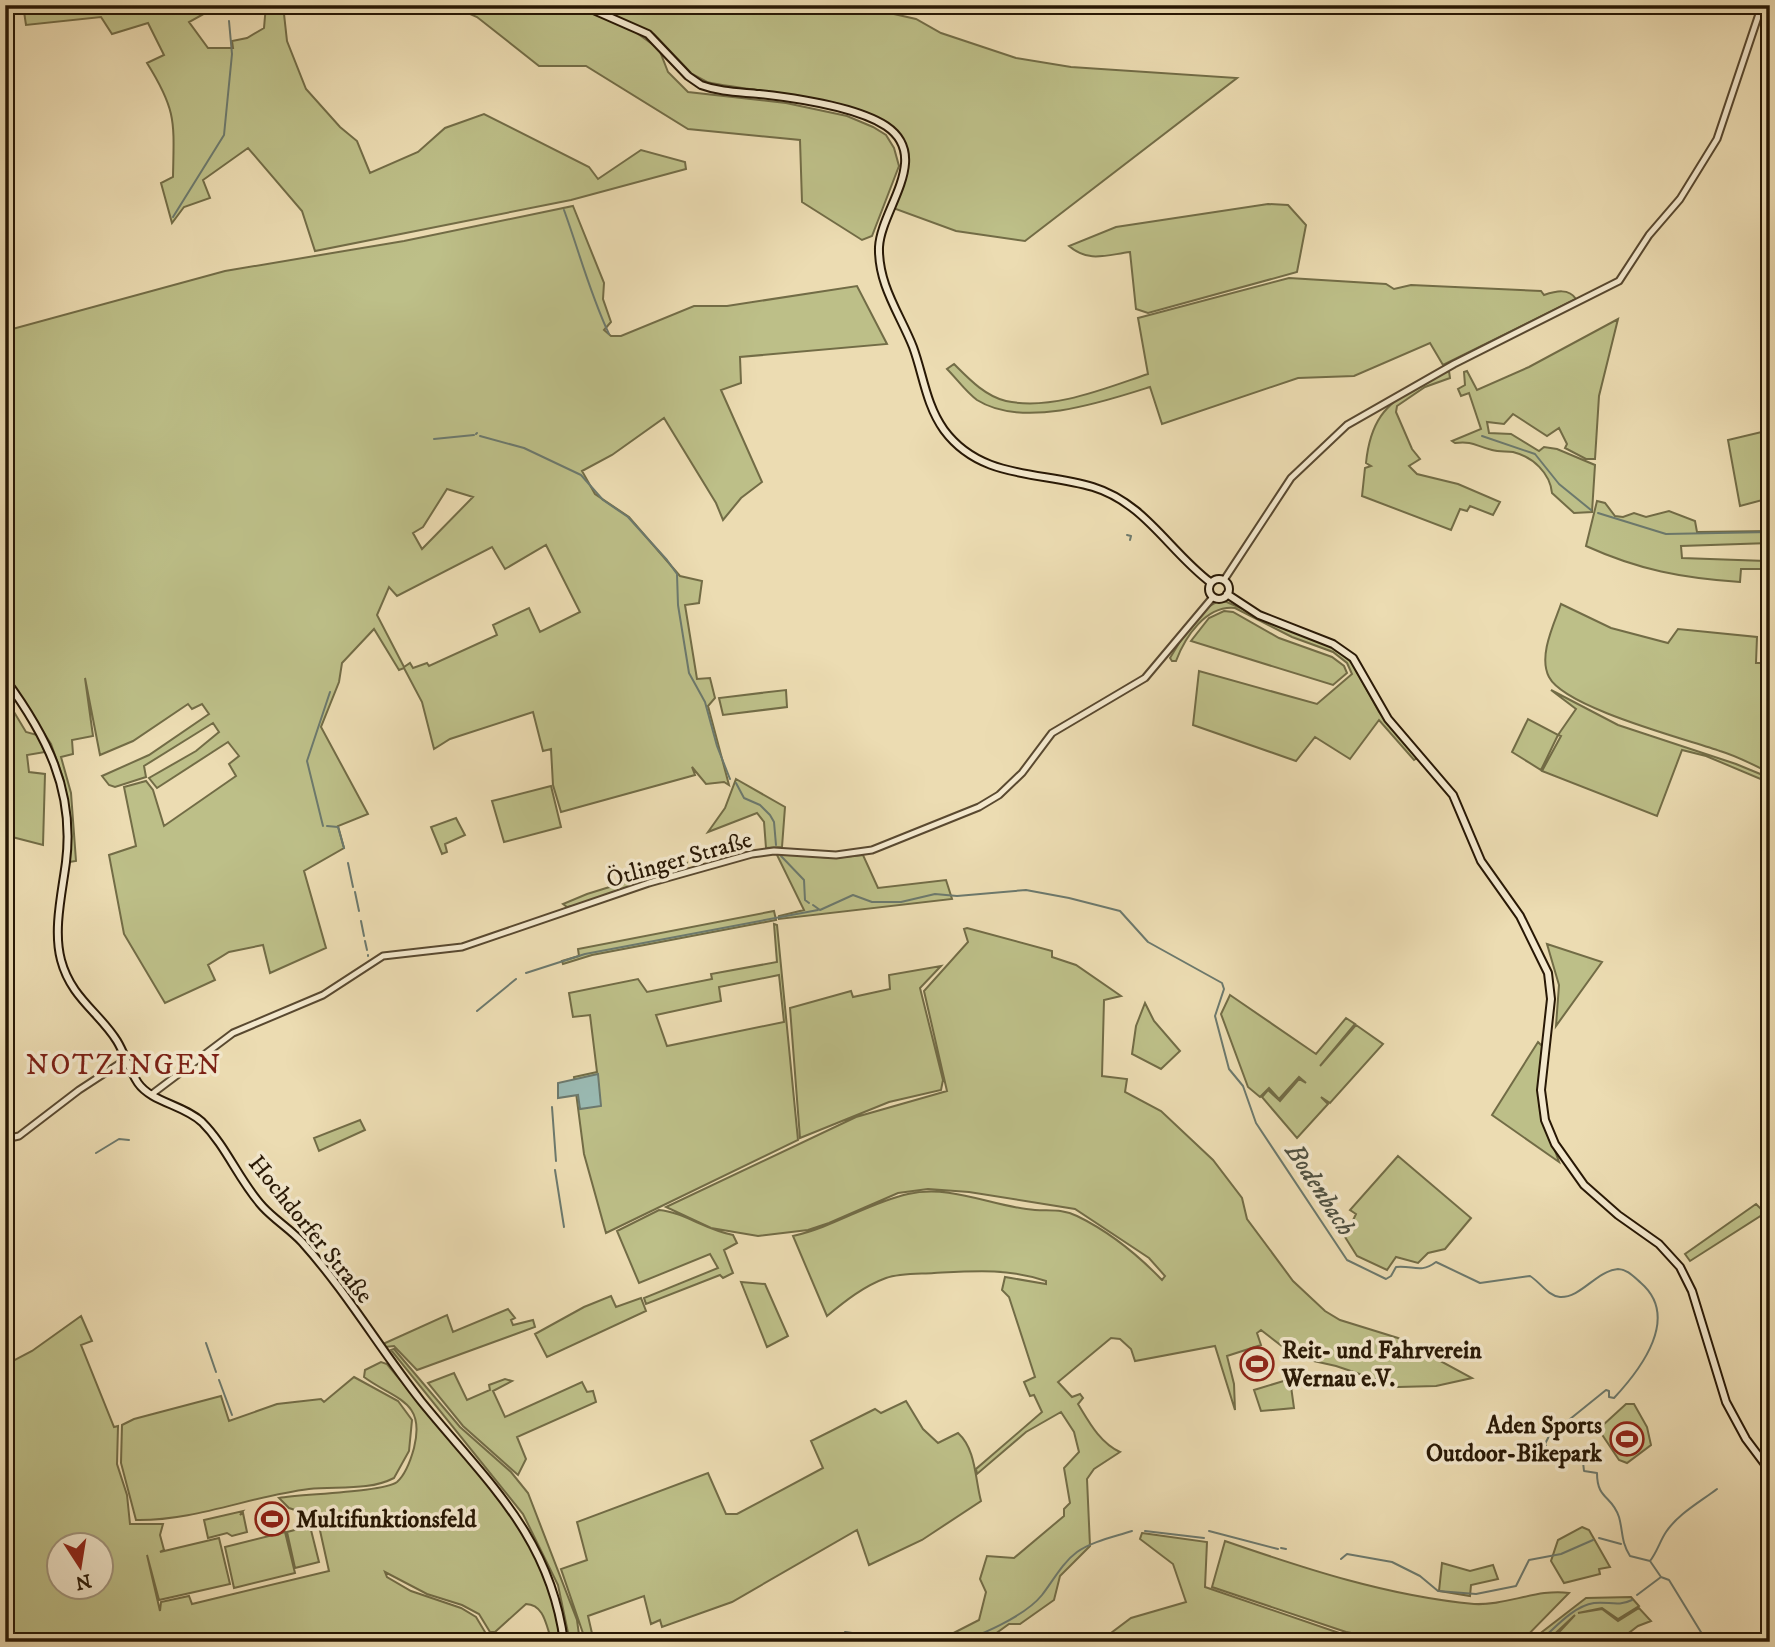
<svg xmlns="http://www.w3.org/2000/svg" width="1775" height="1647" font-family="'IM FELL DW Pica',serif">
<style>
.green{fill:#bdbf88;stroke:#726c46;stroke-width:2;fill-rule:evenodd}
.water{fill:#9abab3;stroke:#6c796d;stroke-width:2}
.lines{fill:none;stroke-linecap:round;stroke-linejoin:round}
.stream{stroke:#6c796d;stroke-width:2}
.tertiary-casing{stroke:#594930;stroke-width:9}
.secondary-casing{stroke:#281805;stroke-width:10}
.tertiary{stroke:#f3e8cd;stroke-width:5}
.secondary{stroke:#f3e8cd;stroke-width:6}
.labels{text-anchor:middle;stroke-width:7;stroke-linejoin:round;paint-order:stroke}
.street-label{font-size:24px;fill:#281805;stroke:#f3e8cd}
.poi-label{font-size:24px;font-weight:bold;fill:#281805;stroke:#f3e8cd;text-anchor:start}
.water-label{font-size:26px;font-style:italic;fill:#505142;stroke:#f3e8cd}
.quarter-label{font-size:28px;letter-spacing:2px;fill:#7a1f14;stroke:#f3e8cd}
</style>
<rect width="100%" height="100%" fill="#ecdcb2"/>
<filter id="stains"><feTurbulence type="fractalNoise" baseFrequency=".00286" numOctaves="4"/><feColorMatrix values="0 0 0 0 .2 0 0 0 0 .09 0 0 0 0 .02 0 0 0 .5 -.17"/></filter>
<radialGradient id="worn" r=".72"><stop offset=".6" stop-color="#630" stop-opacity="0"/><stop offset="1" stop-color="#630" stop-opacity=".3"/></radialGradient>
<path class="green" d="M 23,5 L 206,5 L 209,11 L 189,22 L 208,48 L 233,48 L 232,41 L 247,38 L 264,28 L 266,5 L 283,5 L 287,41 L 306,89 L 340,127 L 357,141 L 370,173 L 418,152 L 445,128 L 484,114 L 589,167 L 598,179 L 641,150 L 685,162 L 686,169 L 571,200 L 315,251 L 302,211 L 248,148 L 203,180 L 210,198 L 184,207 L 172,223 L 161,183 L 173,177 C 174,122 177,111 147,63 L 164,55 L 148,23 L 112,34 L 101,17 L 26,25 Z
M 450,5 L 573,5 L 634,31 L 659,49 L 668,72 L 688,92 L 786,103 L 847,116 L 873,127 L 886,135 L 894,148 L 899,166 L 872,236 L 862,240 L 802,202 L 800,140 L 688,129 L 586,66 L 539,66 L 477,17 Z
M 592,5 L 854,5 L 916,19 L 941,33 L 1016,58 L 1071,67 L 1237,78 L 1025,241 L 956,231 L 893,208 C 900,194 908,179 908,163 C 907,95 754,94 707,82 L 692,74 L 654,34 Z
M 1268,204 L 1288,205 L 1306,225 L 1297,272 L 1148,313 L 1136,309 L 1130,252 C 1106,255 1089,263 1069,246 L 1116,227 Z
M 573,206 L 604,283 L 603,299 L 611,322 L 604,330 L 611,336 L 621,336 L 694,306 L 727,306 L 857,286 L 887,344 L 740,357 L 741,383 L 721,390 L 762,482 L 741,498 L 723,520 L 716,503 L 664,418 L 612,455 L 582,471 L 595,494 L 629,517 L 680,576 L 702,581 L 699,603 L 685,605 L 697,679 L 710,678 L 715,698 L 708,706 L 729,785 L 724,782 L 706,784 L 692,767 L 695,775 L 561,812 L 553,785 L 551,749 L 543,751 L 533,712 L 450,739 L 434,749 L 422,702 L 404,668 L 399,670 L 374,629 L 342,663 L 339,682 L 321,727 L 368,814 L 338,826 L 344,848 L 304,871 L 326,948 L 270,973 L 263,945 L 229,952 L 208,965 L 215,980 L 165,1003 L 124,934 L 109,855 L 136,846 L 124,787 L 146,781 L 153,790 L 164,826 L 236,776 L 229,764 L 239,756 L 228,742 L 157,788 L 149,778 L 196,751 L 219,732 L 213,723 L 144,766 L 146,777 L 115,787 L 109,785 L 102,776 L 149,755 L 209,714 L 202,704 L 192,709 L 188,704 L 133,741 L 100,755 L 85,678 L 93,736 L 72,740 L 73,754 L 61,757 L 71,793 L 76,861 L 69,862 L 70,816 L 63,778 L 51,744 L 5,673 L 5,331 L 225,271 L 404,241 ZM 447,489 L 473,497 L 422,549 L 413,533 L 423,527 ZM 546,545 L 580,612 L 540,632 L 529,608 L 493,625 L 497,635 L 429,666 L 427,663 L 413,668 L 410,663 L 404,667 L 377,615 L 389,587 L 397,596 L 492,547 L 505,569 Z
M 1289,278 L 1386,284 L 1394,289 L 1411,285 L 1541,291 L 1544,295 C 1556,291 1569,288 1576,299 L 1443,365 L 1430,343 L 1354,376 L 1298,378 L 1162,424 L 1150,387 C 1103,402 1023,429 977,400 C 966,392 957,379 947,369 L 954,364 C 969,379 985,396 1006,401 C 1052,411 1106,388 1148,374 L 1138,318 Z
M 1618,319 L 1599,396 L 1595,459 L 1586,459 L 1565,448 L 1567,444 L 1559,428 L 1547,436 L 1513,414 L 1504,424 L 1487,422 L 1489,433 L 1511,434 L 1539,451 L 1544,447 L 1557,449 L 1595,465 L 1592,512 L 1574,513 L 1552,493 C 1550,473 1533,457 1513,452 C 1506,451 1499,452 1492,450 C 1475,446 1474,441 1455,443 L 1452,441 L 1481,429 L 1469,393 L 1461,396 L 1458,389 L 1465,385 L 1464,372 L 1467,371 L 1477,390 L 1529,367 Z
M 1449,371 L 1450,378 L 1425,387 L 1397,406 L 1396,412 L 1412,449 L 1420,459 L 1409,466 L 1417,474 L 1458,484 L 1500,502 L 1493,515 L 1470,506 L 1467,511 L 1460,509 L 1451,530 L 1362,496 L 1365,468 L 1371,466 L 1366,463 C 1370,423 1384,404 1419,385 C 1428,380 1438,373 1449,371 Z
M 1770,430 L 1770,498 L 1740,506 L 1728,440 Z
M 1597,501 L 1605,503 L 1615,516 L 1623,517 L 1634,513 L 1646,517 L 1669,511 L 1695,521 L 1697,532 L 1770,531 L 1770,543 L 1681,546 L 1682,558 L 1766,561 L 1766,569 L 1741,569 L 1740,582 C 1682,578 1639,570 1586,546 Z
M 1222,600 L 1336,649 L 1352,663 L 1379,712 L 1417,758 L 1414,760 L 1379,720 L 1350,759 L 1315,737 L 1296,761 L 1193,725 L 1199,671 L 1317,704 L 1352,674 L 1347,663 L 1333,652 L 1292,637 L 1235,608 C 1206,605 1185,637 1176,661 L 1172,661 L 1170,658 C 1181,640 1200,605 1222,600 Z
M 1561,604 L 1611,628 L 1668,643 L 1678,629 L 1757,637 L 1756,663 L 1770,663 L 1770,773 C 1754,765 1737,756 1720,751 C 1686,739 1565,708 1549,677 C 1538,656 1554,624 1561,604 Z
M 1224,611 L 1233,612 L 1279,638 L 1332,657 L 1344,666 L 1347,673 L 1333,685 L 1191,641 L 1209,618 Z
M 786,690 L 787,707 L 723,715 L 719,698 Z
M 1551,690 L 1618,725 L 1736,764 L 1770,778 L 1770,783 L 1706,756 L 1682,750 L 1657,816 L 1542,771 L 1561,736 L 1558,735 L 1541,770 L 1512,752 L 1528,719 L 1558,735 L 1576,709 Z
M 5,697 L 26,732 L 37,735 L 45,752 L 27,755 L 29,772 L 45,774 L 43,845 L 12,837 L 5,852 Z
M 736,779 L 785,807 L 782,847 L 766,848 L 764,822 L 757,813 L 708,832 L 725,808 Z
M 551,786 L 561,827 L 504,842 L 492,801 Z
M 456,818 L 465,835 L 445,844 L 447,852 L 442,854 L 431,827 Z
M 776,853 L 832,858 L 863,855 L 878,888 L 946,880 L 952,899 L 779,919 L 779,916 L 804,910 Z
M 687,863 L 686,869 L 578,905 L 567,907 L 563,904 L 587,894 Z
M 774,911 L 776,920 L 592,955 L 563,964 L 562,961 L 579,956 L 578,949 Z
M 774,924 L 777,925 L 798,1140 L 606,1233 L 584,1154 L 574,1077 L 597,1072 L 590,1015 L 573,1017 L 569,993 L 638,979 L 647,992 L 712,979 L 711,974 L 777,962 ZM 779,975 L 784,1022 L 667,1046 L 656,1015 L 721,1001 L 719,987 Z
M 967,928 L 1052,951 L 1052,957 L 1076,965 L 1121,996 L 1104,1000 L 1102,1076 L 1127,1079 L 1125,1092 L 1161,1111 L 1213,1160 L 1242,1198 L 1247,1219 L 1293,1281 L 1325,1311 L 1340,1320 L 1398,1338 L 1472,1378 L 1436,1386 L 1398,1387 L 1336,1366 L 1296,1357 L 1261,1330 L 1257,1333 L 1261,1345 L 1227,1356 L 1234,1384 L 1235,1410 L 1215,1346 L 1135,1361 L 1131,1349 L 1120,1339 L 1111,1338 L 1058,1382 L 1072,1397 L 1080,1394 L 1083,1398 L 1078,1404 C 1089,1422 1100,1443 1120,1452 L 1094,1469 L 1087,1479 L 1090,1546 L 1060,1576 L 1054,1600 L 1020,1624 L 1009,1624 L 984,1642 L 936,1642 L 979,1620 L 986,1592 L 980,1579 L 987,1556 L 1014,1558 L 1064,1516 L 1064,1509 L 1070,1503 L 1064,1468 L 1079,1452 L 1074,1432 L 1061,1412 L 1026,1432 L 977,1474 L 976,1469 L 1042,1412 L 1034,1395 L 1030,1396 L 1024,1382 L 1035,1377 L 1009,1297 L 1002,1290 L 1005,1277 L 1046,1284 L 1046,1281 C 1008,1268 973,1271 934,1273 C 919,1274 900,1273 886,1278 C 864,1286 845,1301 827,1316 L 793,1236 C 834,1227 868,1203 908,1194 C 952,1184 993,1207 1035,1210 C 1051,1211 1063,1209 1077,1216 C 1110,1232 1138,1255 1162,1280 L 1165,1276 L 1149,1258 L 1075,1209 L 969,1192 L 928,1189 L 898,1193 L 829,1223 L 808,1230 L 758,1236 L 711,1228 L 666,1207 L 856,1117 L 947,1091 L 924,991 L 968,942 L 964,929 Z
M 1547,944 L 1602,962 L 1556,1026 L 1559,985 Z
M 941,966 L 920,988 L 943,1080 L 941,1090 L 889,1102 L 800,1138 L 790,1008 L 851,991 L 853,997 L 890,989 L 889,975 Z
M 1230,995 L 1316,1054 L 1346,1018 L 1355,1024 L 1320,1066 L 1356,1025 L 1383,1044 L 1330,1103 L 1321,1097 L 1328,1104 L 1297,1138 L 1262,1097 L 1268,1090 L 1280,1101 L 1299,1079 L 1306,1083 L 1299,1077 L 1279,1099 L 1269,1088 L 1260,1097 L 1248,1087 L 1221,1014 Z
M 1145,1003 L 1154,1021 L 1180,1051 L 1161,1069 L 1132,1054 L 1136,1026 Z
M 1538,1042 L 1542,1046 L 1539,1105 L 1559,1162 L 1492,1115 Z
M 360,1120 L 365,1130 L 319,1151 L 314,1138 Z
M 1398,1156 L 1471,1218 L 1445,1249 L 1428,1253 L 1418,1263 L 1396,1257 L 1387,1270 L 1357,1256 L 1345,1237 L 1356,1214 L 1350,1210 Z
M 1756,1204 L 1765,1213 L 1690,1261 L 1685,1254 Z
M 659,1210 C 683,1212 706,1230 733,1235 L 737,1243 L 724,1250 L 733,1273 L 723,1278 L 720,1275 L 646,1304 L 644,1298 L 718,1268 L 710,1254 L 639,1283 L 617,1231 Z
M 741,1282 L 765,1284 L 788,1336 L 767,1347 Z
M 611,1296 L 616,1307 L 641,1298 L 646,1311 L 547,1357 L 535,1334 L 584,1307 Z
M 508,1309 L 515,1318 L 511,1320 L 513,1325 L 533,1320 L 535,1327 L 417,1370 L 394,1346 L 385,1347 L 383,1344 L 447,1315 L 453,1332 Z
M 81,1316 L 92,1341 L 81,1345 L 114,1427 L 118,1426 L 117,1464 L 127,1495 L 130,1524 L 163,1524 L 160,1535 L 164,1550 L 160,1552 L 219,1538 L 230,1584 L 159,1600 L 147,1555 L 160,1611 L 161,1602 L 189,1596 L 192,1604 L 329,1571 L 317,1517 L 289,1508 L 279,1498 C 302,1494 384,1492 397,1482 C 406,1474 411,1459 414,1448 C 426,1400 395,1400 364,1377 L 365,1370 L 381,1362 L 387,1364 C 453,1446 552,1529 560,1642 L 552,1642 C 546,1626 545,1605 526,1604 L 495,1632 L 490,1632 L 479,1614 L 462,1605 L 427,1594 L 385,1572 L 387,1577 L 411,1591 L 461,1608 L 476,1617 L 488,1637 L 486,1642 L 5,1642 L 5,1365 L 32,1351 ZM 60,1546 L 102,1546 L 102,1588 L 60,1588 Z
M 394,1349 L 460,1427 L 511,1472 L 528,1493 L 577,1620 L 580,1642 L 570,1642 L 558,1585 L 523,1514 L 391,1350 Z
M 454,1373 L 467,1400 L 490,1390 L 489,1385 L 505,1379 L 512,1381 L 493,1391 L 505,1417 L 582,1382 L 587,1392 L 593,1391 L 596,1402 L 517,1437 L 526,1459 L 518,1475 L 463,1426 L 428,1383 Z
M 354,1377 L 398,1401 L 412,1420 L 409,1451 L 394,1478 C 369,1491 337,1486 309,1489 C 251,1496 195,1521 136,1520 L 121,1463 L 122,1425 L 134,1419 L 221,1396 L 229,1421 L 277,1404 L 321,1399 L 324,1402 Z
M 1290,1379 L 1294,1408 L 1261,1411 L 1254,1390 Z
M 906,1401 L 923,1429 L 938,1443 L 958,1433 C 976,1449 975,1479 981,1501 L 922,1540 L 869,1565 L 857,1530 L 732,1602 L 662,1627 L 660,1620 L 651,1624 L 644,1596 L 588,1616 L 594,1642 L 586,1642 L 561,1569 L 587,1560 L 577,1522 L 708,1473 L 726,1514 L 737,1514 L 823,1468 L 811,1441 L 875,1409 L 881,1413 Z
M 1626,1404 L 1634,1404 L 1647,1427 L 1651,1445 L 1627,1463 L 1619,1460 L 1601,1433 L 1602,1426 Z
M 243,1511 L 240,1515 L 243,1513 L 247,1532 L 232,1536 L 227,1533 L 208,1538 L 204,1520 Z
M 310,1526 L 319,1562 L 295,1568 L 287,1532 Z
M 1582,1527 L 1589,1530 L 1610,1567 L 1599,1569 L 1600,1574 L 1564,1583 L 1551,1561 L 1558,1540 Z
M 285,1532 L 295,1573 L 234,1588 L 225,1547 Z
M 1142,1533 L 1207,1542 L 1205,1587 L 1345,1635 L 1381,1642 L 1099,1642 L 1131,1618 L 1186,1602 L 1173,1564 L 1140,1539 Z
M 1225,1541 C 1306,1569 1388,1596 1474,1604 C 1505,1606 1539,1588 1569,1593 L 1521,1642 L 1485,1642 L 1478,1639 L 1470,1642 L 1400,1642 L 1346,1632 L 1212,1587 Z
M 1442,1563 L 1470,1571 L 1493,1565 L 1498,1579 L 1471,1585 L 1470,1596 L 1439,1591 Z
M 1631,1597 L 1639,1606 L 1618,1619 L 1602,1608 L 1578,1613 L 1602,1609 L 1618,1621 L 1639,1608 L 1651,1621 L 1638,1626 L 1617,1642 L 1550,1642 L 1575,1615 L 1546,1642 L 1529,1642 L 1586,1598 Z"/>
<path class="water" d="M 598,1074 L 601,1106 L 580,1109 L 578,1095 L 558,1098 L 558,1083 Z"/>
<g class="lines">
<path class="stream" d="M 564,210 C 579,251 590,294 609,334
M 173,217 L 224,135 L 232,54 L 229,21
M 476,434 L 477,433
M 480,436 L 524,448 L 581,475 L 603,500 L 628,517 L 667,560 L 677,574 L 678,605 L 689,673 L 705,702 L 717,746 L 730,779
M 1482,436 L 1535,454 L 1559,484 L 1591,510
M 434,439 L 474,435
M 1598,513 L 1666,534 L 1770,532
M 1127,535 L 1131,536 L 1130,540
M 736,783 L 744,798 L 760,805 L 770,815 L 774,822 L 776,845
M 323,826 L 307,761 L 330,692
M 327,826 L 338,827 L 344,848
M 781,856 L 804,880 L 805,900 L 809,903
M 348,863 L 353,887
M 355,892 L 359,911
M 813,905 L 820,910 L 853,895 L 872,902 L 901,902 L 935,894 L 957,896 L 1026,890 L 1069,898 L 1120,911 L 1148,942 L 1222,983 L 1224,989 L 1215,1016 L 1229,1069 L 1243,1086 L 1256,1123 L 1347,1260 L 1386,1279 L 1391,1276 L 1396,1267 C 1413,1265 1420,1274 1436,1262 L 1480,1283 L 1530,1276 C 1540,1282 1548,1296 1560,1297 C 1581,1298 1596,1271 1618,1269 C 1627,1269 1634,1277 1641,1283 C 1680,1317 1642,1368 1614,1398 L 1609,1397 L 1609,1391 L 1606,1390 L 1549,1436 L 1545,1444 L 1549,1453 L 1570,1453 L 1583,1462 L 1584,1471 L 1597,1473 C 1597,1500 1612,1495 1619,1517 C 1623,1531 1621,1542 1630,1556 L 1650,1561 L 1661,1577 L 1669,1580 L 1707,1642
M 361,921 L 364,936
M 365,941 L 367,950
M 368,955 L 368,956
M 526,973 L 585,954 L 818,910
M 477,1011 L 516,979
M 552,1107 L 556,1161
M 96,1153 L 119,1139 L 129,1140
M 555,1170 L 564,1227
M 206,1343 L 216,1372
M 219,1380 L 232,1415
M 1145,1531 L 1204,1538
M 1209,1531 L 1278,1549
M 1599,1538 L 1621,1544
M 1281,1548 L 1286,1549
M 1341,1559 L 1347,1554 L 1392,1562 L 1420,1576 L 1438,1591 L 1476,1594 L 1516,1586 L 1529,1560 L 1561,1554 L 1593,1540
M 1650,1561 C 1657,1552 1660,1541 1666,1532 C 1678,1514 1700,1502 1717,1489
M 1637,1595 L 1661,1577
M 845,1632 L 881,1637 L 890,1642
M 952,1642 C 977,1639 1026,1615 1042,1595 C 1053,1581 1062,1563 1077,1552 C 1093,1541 1114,1537 1132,1531
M 1539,1642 C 1554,1629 1573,1606 1594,1603 C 1608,1601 1618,1607 1632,1600"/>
<defs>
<path id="tertiary" d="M 1224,580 L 1291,478 L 1347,425 L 1454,364 L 1619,281 L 1649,235 L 1680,199 L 1717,139 L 1762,5
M 152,1094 L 233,1033 L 323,995 L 383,956 L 462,947 L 649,883 L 752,854 L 774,851 L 836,855 L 872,850 L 979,807 L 999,795 L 1022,773 L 1052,733 L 1145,678 L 1213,597
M 5,1139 L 19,1136 L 79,1090 L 125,1060"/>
<path id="secondary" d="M 582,5 L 648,34 L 688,76 L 701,85 C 720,92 739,92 759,94 C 795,98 855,106 886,126 C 932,157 881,209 879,247 C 878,285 900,314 913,347 C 923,374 926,405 944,430 C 981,480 1040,471 1093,487 C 1145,503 1169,551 1210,582
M1209 589a10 10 0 1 1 20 0a10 10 0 1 1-20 0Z
M 1227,594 L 1259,615 L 1333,644 L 1353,658 L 1388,719 L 1453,795 L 1481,861 L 1520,916 L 1548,973 L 1551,999 L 1541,1090 L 1545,1120 L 1555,1144 L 1584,1185 L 1618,1215 L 1659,1244 L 1680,1267 L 1692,1291 L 1726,1402 L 1746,1439 L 1770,1471
M 5,679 C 46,735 75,790 66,862 C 62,893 53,930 61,960 C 71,998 99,1012 117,1041 C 125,1054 129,1070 138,1083 C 151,1102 184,1105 202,1122 C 227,1147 239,1181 263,1207 C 275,1220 290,1229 302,1242 C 346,1291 380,1349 421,1401 C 485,1480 550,1535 564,1642"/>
</defs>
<use href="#tertiary" class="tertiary-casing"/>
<use href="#secondary" class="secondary-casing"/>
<use href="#tertiary" class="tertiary"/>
<use href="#secondary" class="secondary"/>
</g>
<defs>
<symbol id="stadium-ring" viewBox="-11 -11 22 22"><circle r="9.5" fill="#f3e8cd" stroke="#8f2418" stroke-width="1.5"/><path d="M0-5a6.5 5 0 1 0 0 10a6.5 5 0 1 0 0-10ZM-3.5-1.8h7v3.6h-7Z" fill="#8f2418"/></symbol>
</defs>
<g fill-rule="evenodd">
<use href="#stadium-ring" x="1238" y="1345" width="38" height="38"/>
<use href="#stadium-ring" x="1608" y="1420" width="38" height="38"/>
<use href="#stadium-ring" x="253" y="1500" width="38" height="38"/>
</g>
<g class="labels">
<g class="street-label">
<text transform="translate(679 859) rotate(-16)" y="8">Ötlinger Straße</text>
<text transform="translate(311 1229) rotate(51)" y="8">Hochdorfer Straße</text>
</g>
<g class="poi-label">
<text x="1282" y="1358">Reit- und Fahrverein<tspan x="1282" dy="28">Wernau e.V.</tspan></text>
<text x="1602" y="1433" text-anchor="end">Aden Sports<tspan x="1602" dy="28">Outdoor-Bikepark</tspan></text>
<text x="296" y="1527">Multifunktionsfeld</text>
</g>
<g class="water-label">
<text transform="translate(1321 1189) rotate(57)" y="9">Bodenbach</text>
</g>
<g class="quarter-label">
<text x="124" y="1074">NOTZINGEN</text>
</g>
</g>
<rect width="1775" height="1647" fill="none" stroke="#ecdcb2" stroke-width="28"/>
<rect x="7" y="7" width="1761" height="1633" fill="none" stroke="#281805" stroke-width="3.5"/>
<rect x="14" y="14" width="1747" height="1619" fill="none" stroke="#281805" stroke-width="2"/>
<g transform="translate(80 1566) rotate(168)"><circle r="33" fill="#f3e8cd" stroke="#a2957d" stroke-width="2"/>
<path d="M0-5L12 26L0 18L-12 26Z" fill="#8f2418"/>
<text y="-10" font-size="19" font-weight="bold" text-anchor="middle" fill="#281805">N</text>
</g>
<rect width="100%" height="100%" filter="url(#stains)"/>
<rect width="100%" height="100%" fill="url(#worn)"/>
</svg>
